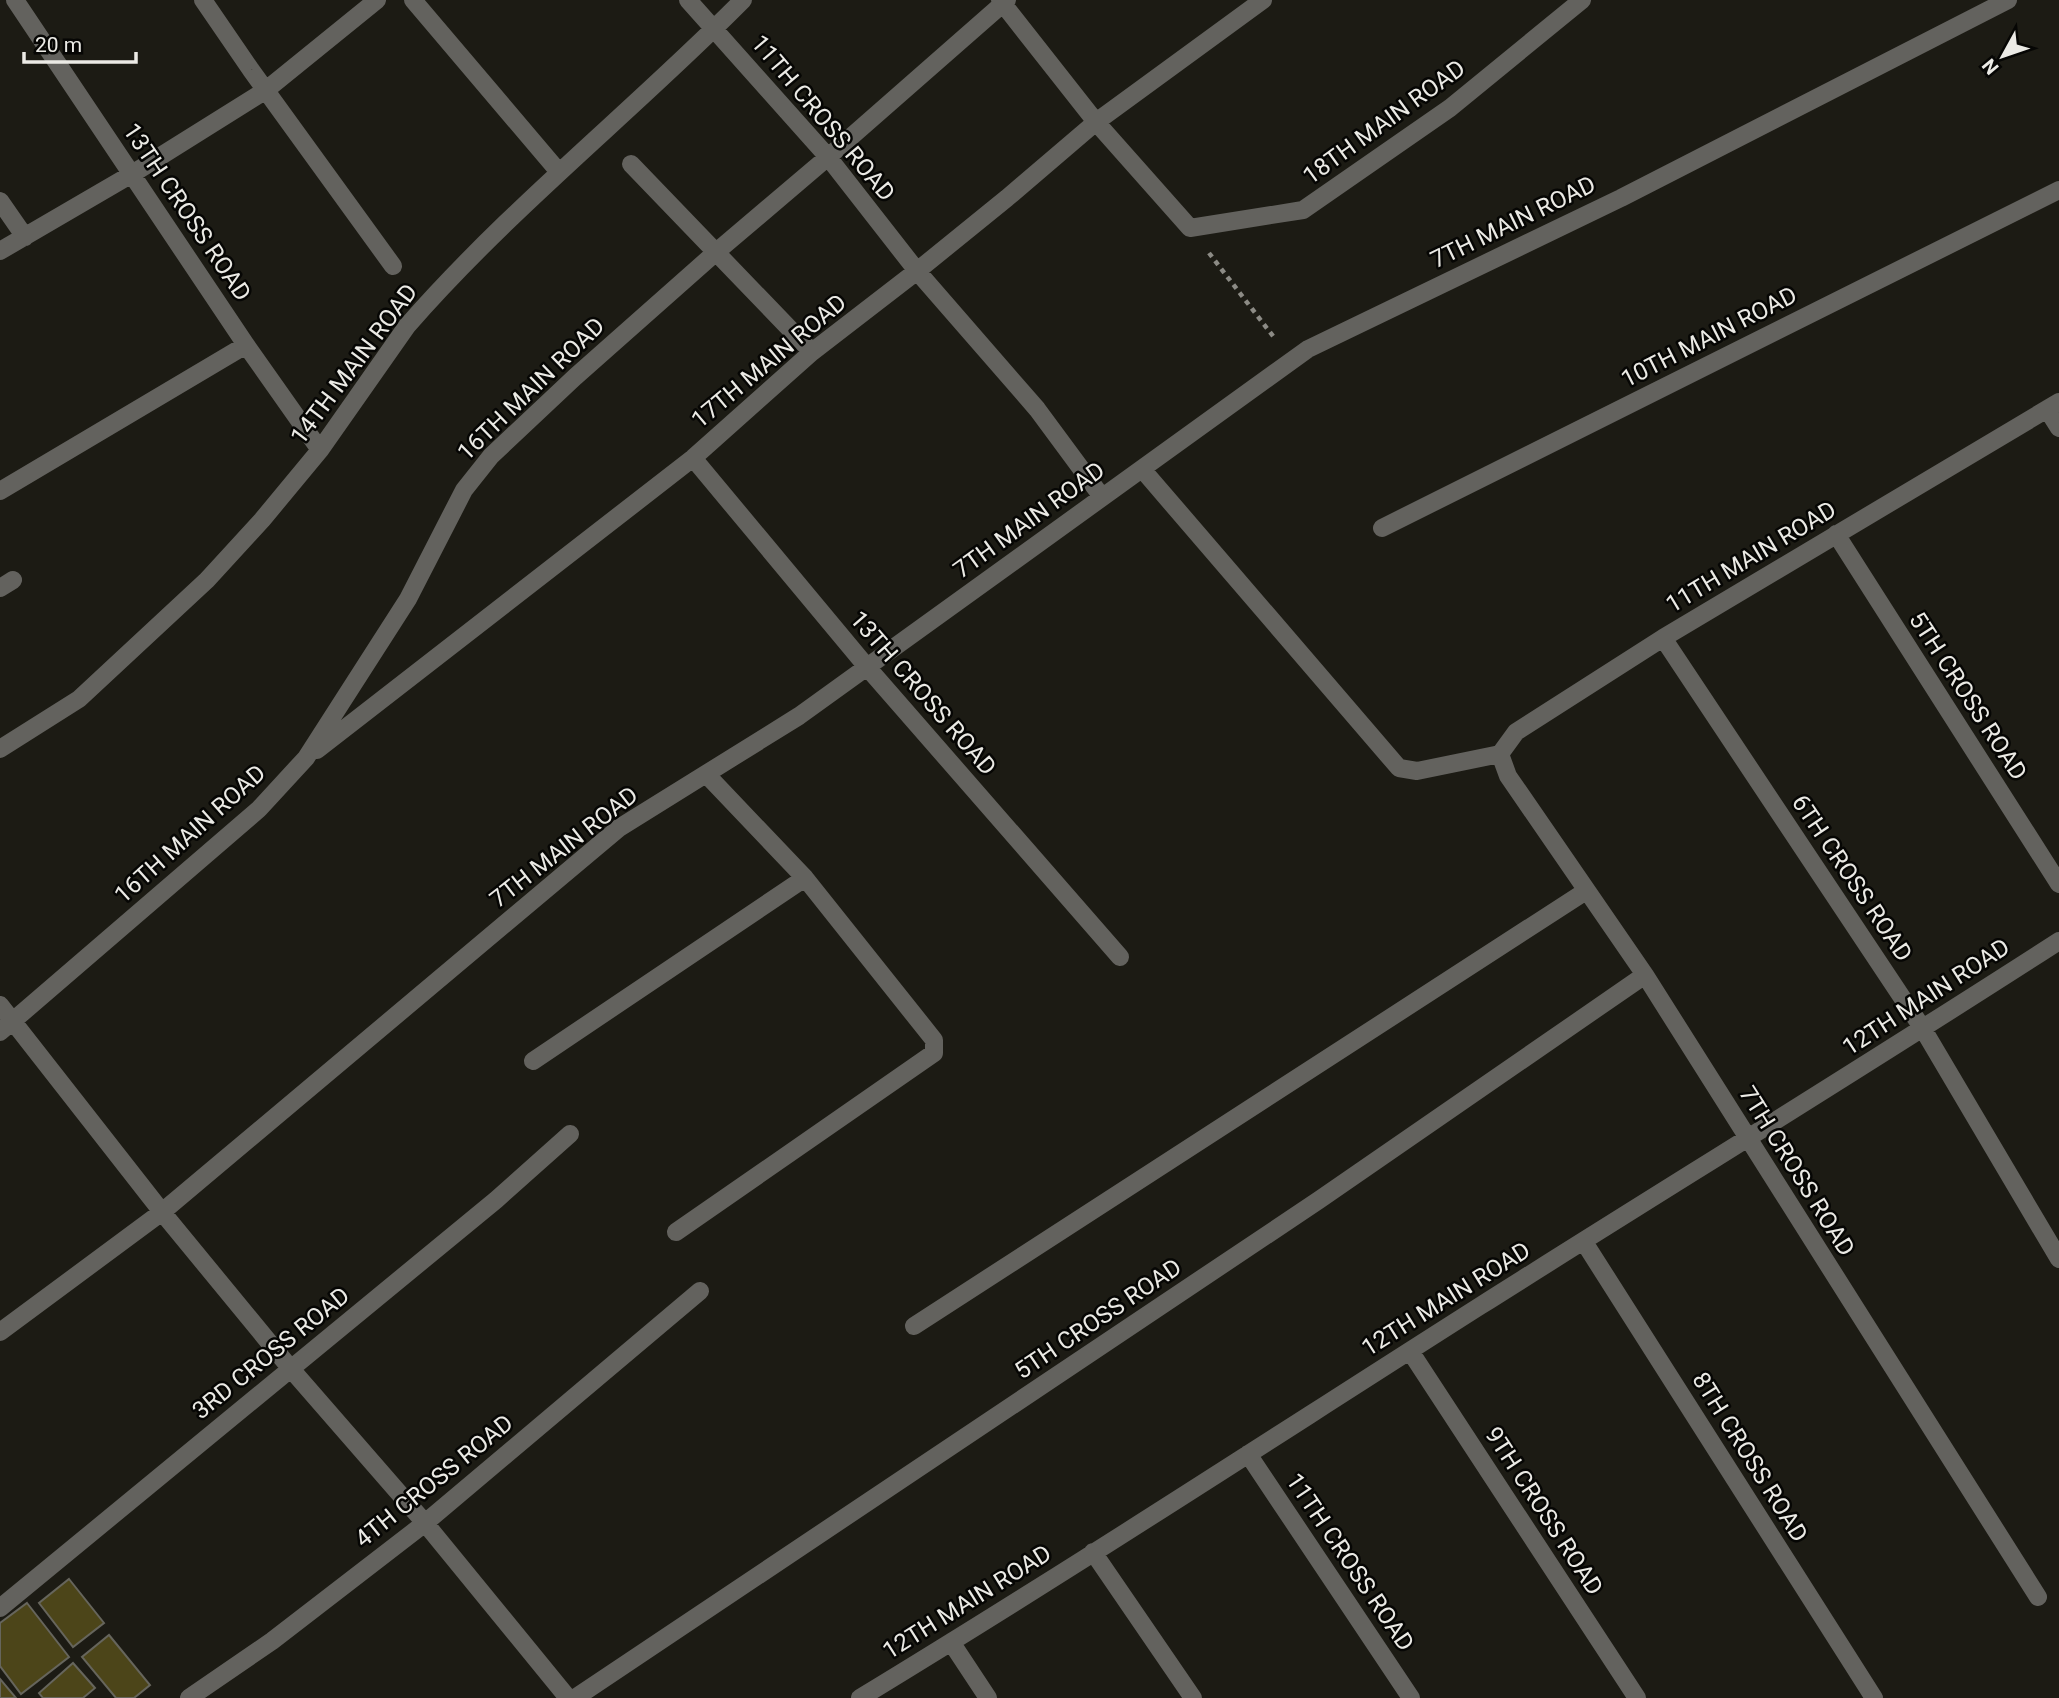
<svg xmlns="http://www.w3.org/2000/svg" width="2059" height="1698" font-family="Roboto,sans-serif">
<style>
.building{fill:#4c4519;stroke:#66655c;stroke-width:2}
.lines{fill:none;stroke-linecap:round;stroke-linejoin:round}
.path{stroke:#8c8b85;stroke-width:4.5;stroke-dasharray:5 5;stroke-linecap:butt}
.minor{stroke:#63625e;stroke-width:18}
.labels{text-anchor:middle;stroke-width:5;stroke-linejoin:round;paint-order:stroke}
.street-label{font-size:24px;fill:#ebeae5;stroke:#060604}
</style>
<rect width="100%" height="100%" fill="#1c1b14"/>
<path class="building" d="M 69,1579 L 104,1623 L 73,1647 L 39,1603 Z
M 27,1603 L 69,1657 L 21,1694 L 0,1666 L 0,1623 Z
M 109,1635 L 150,1685 L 134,1698 L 116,1698 L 82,1657 Z
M 73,1663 L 95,1688 L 83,1698 L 43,1698 L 39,1693 Z
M 0,1679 L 16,1698 L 0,1698 Z"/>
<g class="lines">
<path class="path" d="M 1209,253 L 1276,340"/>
<path class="minor" d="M 15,0 L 246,345 L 320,450
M 203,0 L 251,70 L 393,266
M 413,0 L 559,172
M 688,0 L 828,157 L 917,271 L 1037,409 L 1102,497
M 1000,0 L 1096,122 L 1190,228 L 1303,210 L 1450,108 L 1582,0
M 631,164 L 812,352
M 0,201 L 25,237
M 0,251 L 132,174 L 266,90 L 377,0
M 2047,409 L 2059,428
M 693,458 L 867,667 L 1120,957
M 1142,469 L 1399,768 L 1417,771 L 1500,754
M 0,491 L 246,345
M 1382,528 L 2059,190
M 1836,534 L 2059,884
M 0,588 L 13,580
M 1663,638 L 1923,1029 L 2059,1259
M 0,749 L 79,699 L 207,580 L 262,520 L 320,450 L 407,326 C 510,208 633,111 743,0
M 317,750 L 693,458 L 812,352 L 917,271 L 1007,198 L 1096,122 L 1263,0
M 0,1005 L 162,1212 L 291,1369 L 425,1523 L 568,1698
M 0,1032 L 259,809 L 306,758 L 408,599 L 464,490 L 491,456 L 575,377 L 715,253 L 828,157 L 1007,0
M 533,1061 L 805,878
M 676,1232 L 934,1053 L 934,1040 L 805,878 L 706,774
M 1584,1242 L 1874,1698
M 914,1326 L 1586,891
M 0,1332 L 162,1212 L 619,828 L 799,716 L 1308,349 L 1621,198 L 2008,0
M 1410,1351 L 1637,1698
M 1248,1454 L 1411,1698
M 1093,1552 L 1193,1698
M 2038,1597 L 1645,975 L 1508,776 L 1500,754 L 1516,732 L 1663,638 L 2059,402
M 0,1608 L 496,1200 L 570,1134
M 951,1642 L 988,1698
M 189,1698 L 272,1641 L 425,1523 L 700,1291
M 575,1698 L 1319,1200 L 1645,975
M 860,1698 C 1069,1571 1274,1437 1480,1306 C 1673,1184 1867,1065 2059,941"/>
</g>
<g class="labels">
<g class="street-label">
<text transform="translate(823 118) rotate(50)" y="8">11TH CROSS ROAD</text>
<text transform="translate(1384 122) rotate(-36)" y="8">18TH MAIN ROAD</text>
<text transform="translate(187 212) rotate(56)" y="8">13TH CROSS ROAD</text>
<text transform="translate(1513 222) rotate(-26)" y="8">7TH MAIN ROAD</text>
<text transform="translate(1709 337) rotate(-27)" y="8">10TH MAIN ROAD</text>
<text transform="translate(769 361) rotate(-40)" y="8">17TH MAIN ROAD</text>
<text transform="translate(354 364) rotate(-53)" y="8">14TH MAIN ROAD</text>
<text transform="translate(531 389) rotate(-44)" y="8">16TH MAIN ROAD</text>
<text transform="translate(1029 520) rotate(-36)" y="8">7TH MAIN ROAD</text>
<text transform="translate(1751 557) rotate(-31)" y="8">11TH MAIN ROAD</text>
<text transform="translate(923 693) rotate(49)" y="8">13TH CROSS ROAD</text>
<text transform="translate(1968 696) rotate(57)" y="8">5TH CROSS ROAD</text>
<text transform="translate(190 834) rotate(-42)" y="8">16TH MAIN ROAD</text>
<text transform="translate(564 847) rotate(-38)" y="8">7TH MAIN ROAD</text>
<text transform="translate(1852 878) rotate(56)" y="8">6TH CROSS ROAD</text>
<text transform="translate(1926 997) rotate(-33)" y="8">12TH MAIN ROAD</text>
<text transform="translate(1797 1171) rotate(58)" y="8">7TH CROSS ROAD</text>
<text transform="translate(1446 1299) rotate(-32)" y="8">12TH MAIN ROAD</text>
<text transform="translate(1098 1319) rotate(-34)" y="8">5TH CROSS ROAD</text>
<text transform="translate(271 1353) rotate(-39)" y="8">3RD CROSS ROAD</text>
<text transform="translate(1750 1457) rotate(58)" y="8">8TH CROSS ROAD</text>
<text transform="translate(434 1481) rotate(-39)" y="8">4TH CROSS ROAD</text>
<text transform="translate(1544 1511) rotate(57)" y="8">9TH CROSS ROAD</text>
<text transform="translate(1350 1562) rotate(56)" y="8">11TH CROSS ROAD</text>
<text transform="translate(967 1602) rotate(-32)" y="8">12TH MAIN ROAD</text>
</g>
</g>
<g transform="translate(2003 56) rotate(230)" stroke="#060604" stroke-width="5" paint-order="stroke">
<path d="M0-5L12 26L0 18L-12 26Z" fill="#ebeae5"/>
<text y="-10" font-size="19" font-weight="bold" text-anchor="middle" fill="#ebeae5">N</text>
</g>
<path d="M24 52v10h112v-10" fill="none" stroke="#ebeae5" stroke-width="3.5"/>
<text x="35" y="52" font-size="21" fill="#ebeae5" stroke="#060604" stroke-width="5" paint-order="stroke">20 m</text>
</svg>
